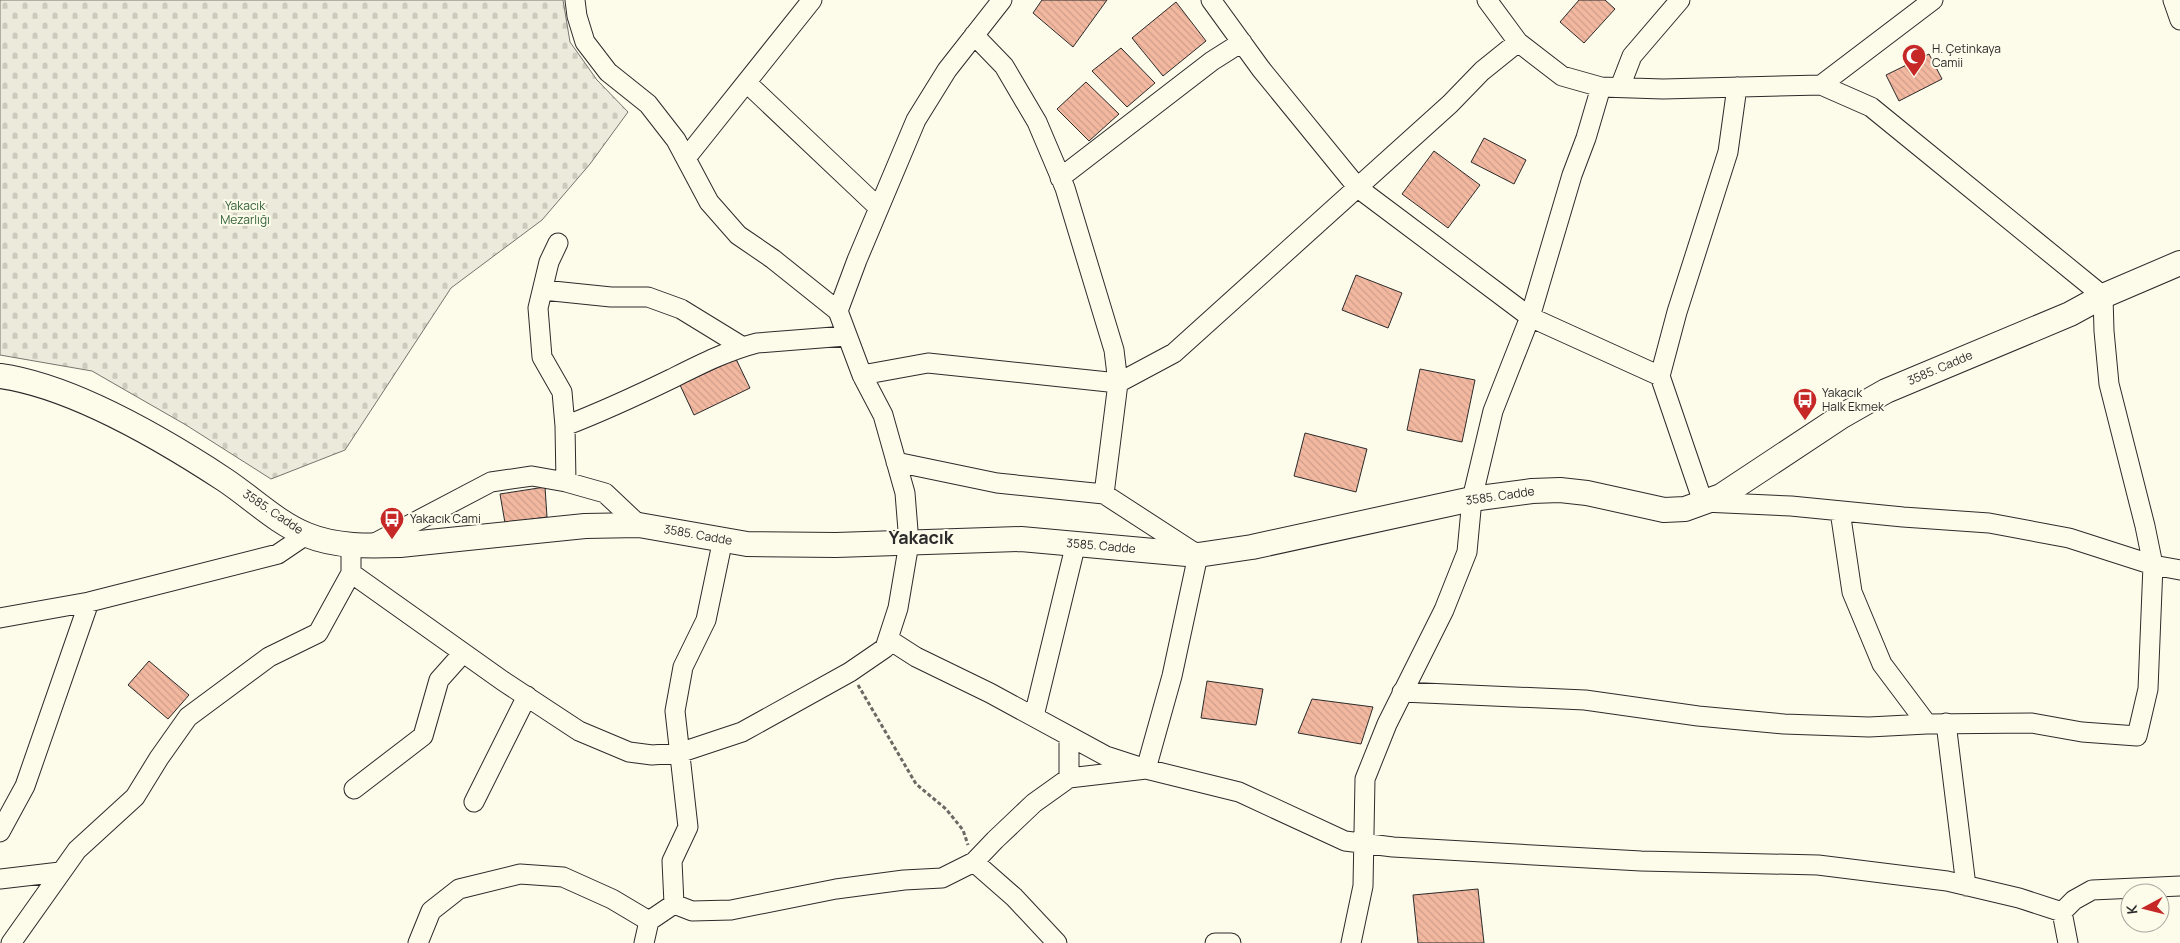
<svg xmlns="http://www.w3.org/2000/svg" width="2180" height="943" font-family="Manrope,sans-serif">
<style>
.cemetery{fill:url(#cemetery-stones);stroke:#74746e}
.building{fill:url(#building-back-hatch);stroke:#2b2b2b}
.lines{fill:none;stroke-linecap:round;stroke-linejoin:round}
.minor-casing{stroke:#2b2b2b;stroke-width:21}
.major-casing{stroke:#2b2b2b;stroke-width:26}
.path{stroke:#6a6964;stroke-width:3;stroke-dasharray:4 2.5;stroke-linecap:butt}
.minor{stroke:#fdfbea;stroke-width:19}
.major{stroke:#fdfbea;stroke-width:24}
.labels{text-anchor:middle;stroke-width:4;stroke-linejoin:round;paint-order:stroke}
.poi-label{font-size:12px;fill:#2b2b2b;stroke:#fdfbea;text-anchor:start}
.park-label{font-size:12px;fill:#34623c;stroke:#fdfbea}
.street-label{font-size:12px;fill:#2b2b2b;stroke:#fdfbea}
.district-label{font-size:18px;font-weight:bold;fill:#2b2b2b;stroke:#fdfbea}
</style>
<defs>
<pattern id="cemetery-stones" width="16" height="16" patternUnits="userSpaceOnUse" patternTransform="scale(1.25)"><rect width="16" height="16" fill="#ecebdb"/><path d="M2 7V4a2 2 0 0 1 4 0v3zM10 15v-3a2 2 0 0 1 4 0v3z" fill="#cbcabc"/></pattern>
<pattern id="building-back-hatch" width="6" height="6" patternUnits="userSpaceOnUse" patternTransform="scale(1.25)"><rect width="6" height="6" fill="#f2b8a0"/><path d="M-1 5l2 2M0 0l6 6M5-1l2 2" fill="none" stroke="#d09e8a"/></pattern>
</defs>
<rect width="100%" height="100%" fill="#fdfbea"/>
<path class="cemetery" d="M 0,0 L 563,0 L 570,42 L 597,80 L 628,112 L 590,164 L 542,220 L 451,288 L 345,450 L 271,479 L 186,425 L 92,371 L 0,355 Z"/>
<path class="building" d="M 1042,0 L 1107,0 L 1073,47 L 1033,13 Z
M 1579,0 L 1605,0 L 1615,9 L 1584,43 L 1560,22 Z
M 1176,2 L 1206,41 L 1163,76 L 1132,38 Z
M 1121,48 L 1155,83 L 1127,107 L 1092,71 Z
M 1929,54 L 1942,79 L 1899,101 L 1886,75 Z
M 1086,82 L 1119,114 L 1089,141 L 1057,109 Z
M 1484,138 L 1526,160 L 1514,184 L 1471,162 Z
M 1434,151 L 1480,185 L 1448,228 L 1402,194 Z
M 1356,275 L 1402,293 L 1388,328 L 1342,310 Z
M 736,359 L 750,388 L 694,415 L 680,385 Z
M 1420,369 L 1475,380 L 1462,442 L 1407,430 Z
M 1305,433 L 1367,449 L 1356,492 L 1294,476 Z
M 545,487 L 547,517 L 505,523 L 500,494 Z
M 149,661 L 189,695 L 168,719 L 128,685 Z
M 1207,681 L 1263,689 L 1256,725 L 1201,718 Z
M 1312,699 L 1373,707 L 1361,744 L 1298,733 Z
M 1478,889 L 1484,943 L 1418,943 L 1413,895 Z"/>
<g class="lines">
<defs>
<path id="minor" d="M 575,0 L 577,16 L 585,42 L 608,72 L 648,104 L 676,140 L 709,202 L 738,235 L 773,259 L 838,311
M 1211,0 L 1261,69 L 1358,188 L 1530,317 L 1660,376
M 2173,0 L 2180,20
M 974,35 L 1004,66 L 1037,122 L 1065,188 L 1114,350 L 1118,383 L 1104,494
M 747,83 L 879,208
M 1821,85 L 1933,0
M 1620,87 L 1632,56 L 1680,0
M 1737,87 L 1728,152 L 1677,312 L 1660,376 L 1703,502 L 1791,506 L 1903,517 L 1989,523 L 2069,538 L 2153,565 L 2180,570
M 686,158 L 812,0
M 1060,178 L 1212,61 L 1242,42
M 558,243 L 549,262 L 538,308 L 542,357 L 562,392 L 565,426
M 543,290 L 611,297 L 648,297 L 681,309 L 743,347
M 862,375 L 928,363 L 1118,383 L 1174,353 L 1450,104 L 1482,71 L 1518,42
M 566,482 L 565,426 C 601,412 636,396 671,379 C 699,365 726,351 757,343 L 846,336
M 1840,511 L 1852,592 L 1882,664 L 1927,724
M 373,544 L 491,482 L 532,476 L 566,482 L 605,493 L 639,525
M 351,545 L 351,573 L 503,681 L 579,731 L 629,752 L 652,755 L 679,753 L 742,732 L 850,672 L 885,648 L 898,608 L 909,543 L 905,493 L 883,415 L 862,375 L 838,311 L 857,260 L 916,120 L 947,70 L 1002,0
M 0,618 L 89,602 L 278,554 L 306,535
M 888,639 L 916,657 L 990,693 L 1106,756 L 1146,769 L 1239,792 L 1345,841 L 1393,847 L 1641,861 L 1818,865 L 1947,881 L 2019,898 L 2062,912
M 1402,692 L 1585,700 L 1698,716 L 1784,724 L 1869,727 L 1927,724 L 2032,723 L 2082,732 L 2137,736 L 2148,689 L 2153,565 L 2145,526 L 2109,384 L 2104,331 L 2103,296 L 1871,107 L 1821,85 L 1663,89 L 1601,87 L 1562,76 L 1518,42 L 1487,0
M 1034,716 L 1076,543
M 1946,723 L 1966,886
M 1069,737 L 1069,778
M 354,789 L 423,736 L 439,680 L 463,653
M 474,802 L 527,696
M 0,832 L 25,786 L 89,602
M 974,862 L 1014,897 L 1057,943
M 0,879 L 60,872
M 674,904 L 692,911 L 731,910 L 836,889 L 904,880 L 942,878 L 974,862 L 995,840 L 1034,803 L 1069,778 L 1146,769 L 1172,676 L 1198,555 L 1104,494 L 997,483 L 896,462
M 674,904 L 672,861 L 688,827 L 675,711 L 683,667 L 706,620 L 723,539
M 2062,912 L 2074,900 L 2092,890 L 2180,886
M 2062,912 L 2068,943
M 11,943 L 77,850 L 135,797 L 159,758 L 188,717 L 269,657 L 318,633 L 351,573
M 418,943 L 431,911 L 459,889 L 520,874 L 563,877 L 612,899 L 649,921
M 644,943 L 649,921 L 674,904
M 1215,943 L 1231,943
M 1351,943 L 1363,886 L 1365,779 L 1387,724 L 1444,610 L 1467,552 L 1472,499 L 1493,411 L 1530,317 L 1572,175 L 1586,138 L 1601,87"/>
<path id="major" d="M 0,376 C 72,386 164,440 225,480 C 252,498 277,523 307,535 C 336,547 369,546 400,545 L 585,526 L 639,525 L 747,544 L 836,545 L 1021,539 L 1198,555 L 1252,547 L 1472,499 L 1532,491 L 1560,490 L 1587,493 L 1664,510 L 1685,509 L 1721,496 L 1842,416 L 1886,391 L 2070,314 L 2103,296 L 2180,263"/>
</defs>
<use href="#minor" class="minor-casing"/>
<use href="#major" class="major-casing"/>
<path class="path" d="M 858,685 L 916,784 L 946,809 L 963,830 L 968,845"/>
<use href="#minor" class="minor"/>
<use href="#major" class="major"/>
</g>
<defs>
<symbol id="mosque-pin" viewBox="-11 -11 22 30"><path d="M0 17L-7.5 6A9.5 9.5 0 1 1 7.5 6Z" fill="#c62828" stroke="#fdfbea"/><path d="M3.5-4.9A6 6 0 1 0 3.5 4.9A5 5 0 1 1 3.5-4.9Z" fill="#fff"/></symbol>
<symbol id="bus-pin" viewBox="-11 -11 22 30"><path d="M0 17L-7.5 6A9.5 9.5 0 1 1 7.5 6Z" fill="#c62828" stroke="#fdfbea"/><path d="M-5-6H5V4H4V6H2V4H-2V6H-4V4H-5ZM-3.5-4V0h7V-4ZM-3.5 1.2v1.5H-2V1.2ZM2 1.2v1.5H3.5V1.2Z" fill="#fff"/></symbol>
</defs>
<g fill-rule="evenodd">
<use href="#mosque-pin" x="1900" y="42" width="28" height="38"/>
<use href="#bus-pin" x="1791" y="386" width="28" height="38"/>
<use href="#bus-pin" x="378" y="505" width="28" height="38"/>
</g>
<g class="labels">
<g class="poi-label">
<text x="1932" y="53">H. Çetinkaya<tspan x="1932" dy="14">Camii</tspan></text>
<text x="1822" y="397">Yakacık<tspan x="1822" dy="14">Halk Ekmek</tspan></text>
<text x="410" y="523">Yakacık Cami</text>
</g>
<g class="park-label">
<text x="245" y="210">Yakacık<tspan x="245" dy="14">Mezarlığı</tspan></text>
</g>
<g class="street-label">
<text transform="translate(1940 368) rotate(-23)" y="4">3585. Cadde</text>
<text transform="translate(1500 496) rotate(-8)" y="4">3585. Cadde</text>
<text transform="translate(273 512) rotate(34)" y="4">3585. Cadde</text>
<text transform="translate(698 535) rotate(10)" y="4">3585. Cadde</text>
<text transform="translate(1101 546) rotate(5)" y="4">3585. Cadde</text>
</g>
<g class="district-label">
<text x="921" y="544">Yakacık</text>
</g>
</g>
<g transform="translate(2145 908) rotate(263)"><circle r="24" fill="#fdfbea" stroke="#a9a89e"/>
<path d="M0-4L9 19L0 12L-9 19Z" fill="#c62828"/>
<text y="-8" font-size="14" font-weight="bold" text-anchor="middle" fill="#2b2b2b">K</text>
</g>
</svg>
